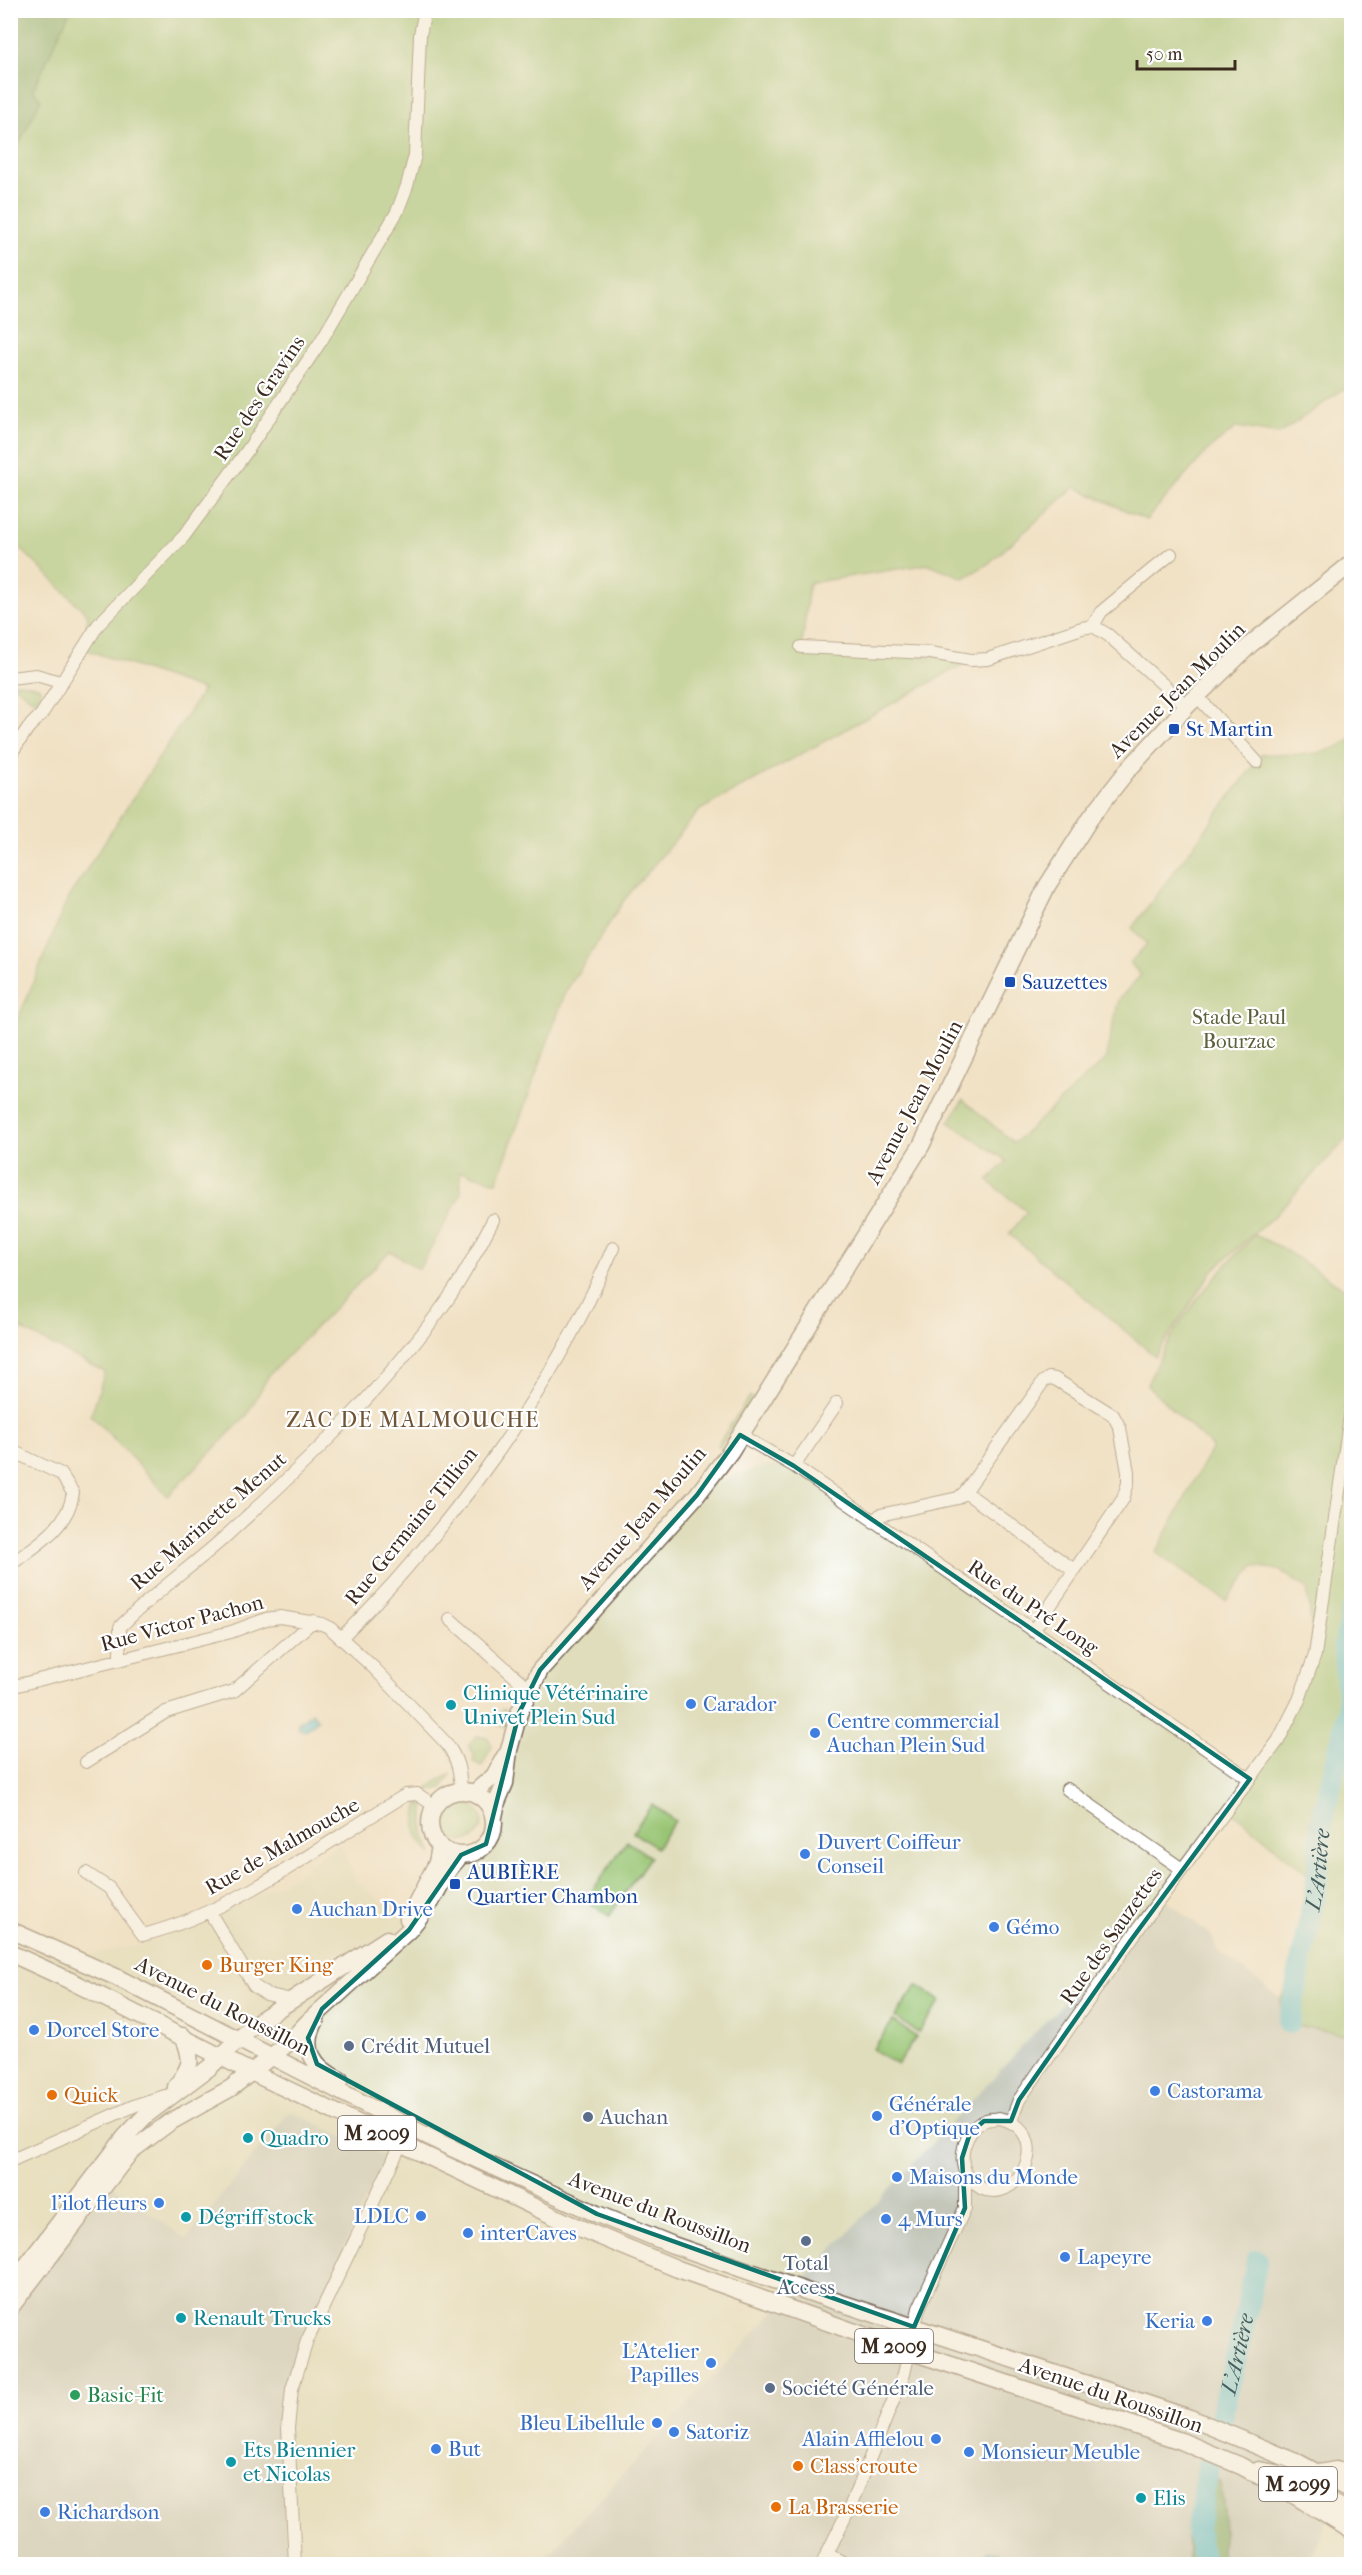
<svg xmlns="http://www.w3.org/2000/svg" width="1362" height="2575" font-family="'IM FELL French Canon',serif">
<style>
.built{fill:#dfddbb}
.industrial{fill:#c3c6b9}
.green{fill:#99c573;stroke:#6a7848;stroke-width:1.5}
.forest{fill:#7aaa65;stroke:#5a6a42;stroke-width:1.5}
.water{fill:#59c1d5;stroke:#4a767a;stroke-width:1.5}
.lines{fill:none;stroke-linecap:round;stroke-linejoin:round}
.river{stroke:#59c1d5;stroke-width:22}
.minor-casing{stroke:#7b6a58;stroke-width:14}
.major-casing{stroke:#7b6a58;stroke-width:19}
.minor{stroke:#fff;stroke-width:12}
.major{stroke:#fff;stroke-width:16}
.marked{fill:none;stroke:#0f766e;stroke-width:4.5;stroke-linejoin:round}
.transit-dot{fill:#1a4fb4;stroke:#fff;stroke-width:2}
.shop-dot{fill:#3f7fe0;stroke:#fff;stroke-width:2}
.culture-dot{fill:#0f9aa8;stroke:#fff;stroke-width:2}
.food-dot{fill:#e8710a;stroke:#fff;stroke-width:2}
.service-dot{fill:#5c6f8a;stroke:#fff;stroke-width:2}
.leisure-dot{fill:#2e9e5b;stroke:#fff;stroke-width:2}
.labels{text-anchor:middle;stroke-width:4.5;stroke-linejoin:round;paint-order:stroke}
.shield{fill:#fff;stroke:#766a62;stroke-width:1.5}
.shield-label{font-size:20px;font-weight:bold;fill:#3b2a1e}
.street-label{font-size:21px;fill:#3b2a1e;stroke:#fff}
.transit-label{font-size:21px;fill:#164399;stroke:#fff;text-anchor:start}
.park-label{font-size:21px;fill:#5c603c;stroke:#fff}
.culture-label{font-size:21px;fill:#0d838f;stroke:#fff;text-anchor:start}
.shop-label{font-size:21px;fill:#366cbe;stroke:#fff;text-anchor:start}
.food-label{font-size:21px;fill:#c56008;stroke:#fff;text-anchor:start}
.service-label{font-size:21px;fill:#4e5e75;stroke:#fff;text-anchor:start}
.leisure-label{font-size:21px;fill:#27864d;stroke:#fff;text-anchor:start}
.neighbourhood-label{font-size:22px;letter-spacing:1.5px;fill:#6f5436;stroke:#fff}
.water-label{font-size:22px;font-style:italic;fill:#465f5e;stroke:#fff}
</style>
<rect width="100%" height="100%" fill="#fff"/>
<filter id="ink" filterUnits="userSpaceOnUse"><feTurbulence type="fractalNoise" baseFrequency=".0167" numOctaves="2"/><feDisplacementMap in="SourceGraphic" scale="12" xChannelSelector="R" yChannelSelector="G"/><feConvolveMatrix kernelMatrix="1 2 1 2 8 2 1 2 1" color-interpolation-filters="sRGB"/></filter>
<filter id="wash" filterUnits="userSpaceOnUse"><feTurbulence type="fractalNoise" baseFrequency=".008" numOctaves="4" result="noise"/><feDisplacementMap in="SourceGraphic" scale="24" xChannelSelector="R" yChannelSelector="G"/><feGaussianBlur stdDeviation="1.35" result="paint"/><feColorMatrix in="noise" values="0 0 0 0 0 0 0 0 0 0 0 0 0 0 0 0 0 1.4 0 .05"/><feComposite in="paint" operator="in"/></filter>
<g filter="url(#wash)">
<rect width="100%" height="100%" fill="#f1e1c4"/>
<path class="built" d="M 765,1466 L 794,1466 L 1250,1779 L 1162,1897 L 1212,1936 L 1217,1950 L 1281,1999 L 1282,2023 L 1351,2035 L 722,2564 L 287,2564 L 282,2448 L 286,2388 L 277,2128 L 185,2239 L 140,2206 L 11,2297 L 11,1940 L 43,1954 L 95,1954 L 154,1941 L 284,1882 L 340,1844 L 356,1881 L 401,1917 L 467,1855 L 482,1848 L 489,1840 L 529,1689 L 710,1484 Z
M 1329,2516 L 1351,2531 L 1351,2564 L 1309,2564 Z"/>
<path class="industrial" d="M 1162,1897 L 1212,1936 L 1217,1950 L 1281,1999 L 1282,2023 L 1351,2035 L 1351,2531 L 1329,2516 L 1309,2564 L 539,2564 Z
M 290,2111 L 385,2156 L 303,2340 L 286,2388 L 282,2448 L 287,2564 L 11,2564 L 10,2298 L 111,2185 L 186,2239 Z"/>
<path class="green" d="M 10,11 L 1351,11 L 1351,384 L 1279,434 L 1237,427 L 1209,449 L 1146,520 L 1075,487 L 988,564 L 964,578 L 929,564 L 809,583 L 802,647 L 971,660 L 700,810 L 624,900 L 566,991 L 497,1182 L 460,1171 L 461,1194 L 419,1269 L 390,1251 L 269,1375 L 247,1415 L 168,1496 L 91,1415 L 105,1372 L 11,1324 L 11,1036 L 68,898 L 203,690 L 84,649 L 88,615 L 11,539 Z
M 11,683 L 22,683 L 39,687 L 41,692 L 35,701 Z
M 1351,739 L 1351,1134 L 1276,1214 L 1213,1270 L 1155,1356 L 1009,1234 L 1027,1212 L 988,1181 L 1007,1161 L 949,1122 L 963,1100 L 1014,1143 L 1105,1060 L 1119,999 L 1141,975 L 1130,963 L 1147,944 L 1132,928 L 1262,754 C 1295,754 1323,759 1351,739 Z
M 1255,1235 L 1280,1247 L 1351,1293 L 1351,2035 L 1282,2023 L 1281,1999 L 1306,1940 L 1317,1882 L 1229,1809 L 1278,1741 L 1315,1655 L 1307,1588 L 1279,1570 L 1254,1566 L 1226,1601 L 1156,1553 L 1212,1447 L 1147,1385 C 1170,1327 1211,1278 1255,1235 Z
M 750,1396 L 753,1398 L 720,1447 L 717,1445 Z
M 503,1709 L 509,1712 L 504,1727 L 490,1723 Z
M 477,1736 L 488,1738 L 492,1746 L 482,1766 L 473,1762 L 474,1754 L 468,1745 Z
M 451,1774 L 442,1788 L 426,1791 L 434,1783 Z
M 419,1802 L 424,1807 L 424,1832 L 432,1854 C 413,1835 413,1828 419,1802 Z
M444 1822a19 19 0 1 1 38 0a19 19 0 1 1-38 0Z
M 652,1804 L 675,1821 L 656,1848 L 633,1832 Z
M 627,1841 L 650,1857 L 609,1916 L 586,1900 Z
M 917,1985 L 941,2001 L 918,2033 L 895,2017 Z
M 893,2021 L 916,2037 L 897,2065 L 873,2049 Z"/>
<path class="forest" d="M 11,10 L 70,11 L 33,90 L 41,99 L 11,160 Z
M 1208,2467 L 1220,2484 L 1224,2508 L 1225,2533 L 1221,2548 L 1222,2564 L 1187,2564 L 1187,2538 L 1202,2469 Z"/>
<path class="water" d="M 312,1712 L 318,1720 L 305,1731 L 299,1729 L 298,1723 Z
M 988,2551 L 1006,2557 L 1004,2564 L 984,2564 Z"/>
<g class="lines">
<g class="river">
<path id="s1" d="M 1289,2023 L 1317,1882 L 1322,1822 L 1349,1708 L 1344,1649 L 1352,1611"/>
<path id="s2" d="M 1222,2414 L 1240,2342 L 1257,2260"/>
<path d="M 1203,2564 L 1197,2530 L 1208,2467"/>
</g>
</g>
</g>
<g filter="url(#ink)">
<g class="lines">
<defs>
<path id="minor" d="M 1093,626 L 1101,612 L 1171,554
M 801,647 L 930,653 L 971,660 L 988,659 L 1082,628 L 1093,626 L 1108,635 L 1187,706
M 10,678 L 36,675 L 60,682
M 1197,696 L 1257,762
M 10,755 L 28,728 L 41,715 L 98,625 L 184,536 L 247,451 L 321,341 L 397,212 L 407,186 L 415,155 L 420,35 L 425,10
M 740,1435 L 794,1466 L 1250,1779
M 10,1450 L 61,1474 L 73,1493 C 68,1528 36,1545 10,1565
M 794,1466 L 837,1403
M 965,1492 L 1074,1570
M 874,1522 L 880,1515 L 958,1498 L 965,1492 L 1043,1382 L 1049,1378 L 1055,1379 L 1113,1415 L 1120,1428 L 1128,1472 L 1128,1483 L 1123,1499 L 1033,1631
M 450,1619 L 529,1689
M 341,1638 C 449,1531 554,1388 613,1248
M 120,1659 L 120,1627 C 153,1593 192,1567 227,1535 C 306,1463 386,1387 448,1299 C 465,1275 479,1247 493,1220
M 10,1687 L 231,1632 L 266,1619 L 280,1617 L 322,1624 L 330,1628 L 374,1668 L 446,1743 C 458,1759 460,1771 461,1791
M 86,1762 L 166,1712 L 234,1691 L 313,1621
M 1067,1789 L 1182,1869
M 86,1873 L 109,1888 L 143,1935 C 239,1910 322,1844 406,1795 L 417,1794 L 435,1806
M 209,1911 L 254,1986 L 266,1994 L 291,2000
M 999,2118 C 1063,2133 1009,2223 970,2179 C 955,2163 964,2128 986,2120 C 990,2119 995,2119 999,2118 Z
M 1011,2121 L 1019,2100 L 1143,1922 L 1278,1741 L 1299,1700 L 1315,1655 L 1352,1402
M 10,2161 L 136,2105 L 165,2096
M 827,2554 L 846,2564
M 295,2564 L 288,2428 L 292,2389 L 307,2341 L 401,2144
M 822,2564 L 850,2507 L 904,2374 L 919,2308 L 965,2208 L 965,2174"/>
<path id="major" d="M430 1823a32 32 0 1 1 64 0a32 32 0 1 1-64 0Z
M 474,1793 L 494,1776 L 505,1756
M 494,1817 L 497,1802 L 505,1783 L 509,1750 L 519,1713 L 540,1670 L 697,1495 L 730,1452 L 921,1146 L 1047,886 L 1091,817 L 1127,771 L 1187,706 L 1251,644 L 1352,563
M 408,1919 L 437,1863 L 440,1846
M 10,1930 L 116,1977 L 443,2144 L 597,2214 L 673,2245 L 826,2298 L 1190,2418 L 1299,2463 L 1352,2491
M 10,1953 L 73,1982 L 253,2073 L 570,2224 L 678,2269 L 900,2348 L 1181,2441 L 1241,2466 L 1287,2491 L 1352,2531
M 316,2020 C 301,2048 312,2067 340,2080
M 176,2087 C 191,2066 194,2061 183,2036
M 10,2287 L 125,2137 L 146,2115 L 210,2067 L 256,2023 L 387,1939
M 10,2308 L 131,2151 L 170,2122 L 231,2088 L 287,2044 L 308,2022 L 409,1930 L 431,1902 L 449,1869 L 461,1855
M 1259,2470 L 1281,2474 L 1352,2514
M 1319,2473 L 1336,2470 L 1352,2473"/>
</defs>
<use href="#minor" class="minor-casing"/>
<use href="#major" class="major-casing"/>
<use href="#minor" class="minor"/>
<use href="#major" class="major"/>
</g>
</g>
<path d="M0 0H1362V2575H0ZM 740,1435 L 794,1466 L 1250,1779 L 1131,1940 L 1019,2100 L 1011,2121 L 984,2121 L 970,2133 L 962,2158 L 965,2208 L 914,2327 L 597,2214 L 317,2064 L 308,2038 L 322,2009 L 409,1930 L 461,1855 L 486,1844 L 519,1713 L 540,1670 L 697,1495 Z" fill="#f1e1c4" fill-opacity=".55" fill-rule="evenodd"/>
<path class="marked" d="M 740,1435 L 794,1466 L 1250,1779 L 1131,1940 L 1019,2100 L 1011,2121 L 984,2121 L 970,2133 L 962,2158 L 965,2208 L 914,2327 L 597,2214 L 317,2064 L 308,2038 L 322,2009 L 409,1930 L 461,1855 L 486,1844 L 519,1713 L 540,1670 L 697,1495 Z"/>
<g class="transit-dot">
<rect x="1168" y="723" width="12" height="12" rx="3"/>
<rect x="1004" y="976" width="12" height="12" rx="3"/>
<rect x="449" y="1878" width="12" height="12" rx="3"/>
</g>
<g class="shop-dot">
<circle cx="691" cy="1704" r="6"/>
<circle cx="815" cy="1733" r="6"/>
<circle cx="805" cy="1854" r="6"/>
<circle cx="297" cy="1909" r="6"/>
<circle cx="994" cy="1927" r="6"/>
<circle cx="34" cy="2030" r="6"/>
<circle cx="1155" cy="2091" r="6"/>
<circle cx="877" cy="2116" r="6"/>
<circle cx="897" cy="2177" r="6"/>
<circle cx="159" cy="2203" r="6"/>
<circle cx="421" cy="2216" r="6"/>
<circle cx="886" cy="2219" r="6"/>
<circle cx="468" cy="2233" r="6"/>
<circle cx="1065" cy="2257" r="6"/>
<circle cx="1207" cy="2321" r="6"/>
<circle cx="711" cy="2363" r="6"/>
<circle cx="657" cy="2423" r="6"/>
<circle cx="674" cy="2432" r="6"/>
<circle cx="936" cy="2439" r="6"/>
<circle cx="436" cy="2449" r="6"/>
<circle cx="969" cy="2452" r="6"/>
<circle cx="45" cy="2512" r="6"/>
</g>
<g class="culture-dot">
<circle cx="451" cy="1705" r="6"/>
<circle cx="248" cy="2138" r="6"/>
<circle cx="186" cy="2217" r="6"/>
<circle cx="181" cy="2318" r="6"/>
<circle cx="231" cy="2462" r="6"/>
<circle cx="1141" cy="2498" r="6"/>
</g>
<g class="food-dot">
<circle cx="207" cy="1965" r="6"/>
<circle cx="52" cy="2095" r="6"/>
<circle cx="798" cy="2466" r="6"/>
<circle cx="776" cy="2507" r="6"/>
</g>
<g class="service-dot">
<circle cx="349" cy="2046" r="6"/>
<circle cx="588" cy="2117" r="6"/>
<circle cx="806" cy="2241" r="6"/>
<circle cx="770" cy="2388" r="6"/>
</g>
<circle class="leisure-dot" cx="75" cy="2395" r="6"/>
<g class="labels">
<g class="shield">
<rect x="338" y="2116" width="78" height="34" rx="4.5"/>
<rect x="855" y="2329" width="78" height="34" rx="4.5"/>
<rect x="1259" y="2467" width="78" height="34" rx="4.5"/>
</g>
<g class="shield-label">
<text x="377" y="2140">M 2009</text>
<text x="894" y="2353">M 2009</text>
<text x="1298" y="2491">M 2099</text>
</g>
<g class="street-label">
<text transform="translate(259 398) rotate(-56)" y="7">Rue des Gravins</text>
<text transform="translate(1177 690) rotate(-45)" y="7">Avenue Jean Moulin</text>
<text transform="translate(914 1102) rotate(-62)" y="7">Avenue Jean Moulin</text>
<text transform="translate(642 1518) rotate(-49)" y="7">Avenue Jean Moulin</text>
<text transform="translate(208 1521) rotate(-41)" y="7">Rue Marinette Menut</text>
<text transform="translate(411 1526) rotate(-51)" y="7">Rue Germaine Tillion</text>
<text transform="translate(1033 1607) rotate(34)" y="7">Rue du Pré Long</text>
<text transform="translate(182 1623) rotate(-15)" y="7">Rue Victor Pachon</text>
<text transform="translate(282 1846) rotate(-30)" y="7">Rue de Malmouche</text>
<text transform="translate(1111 1936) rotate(-55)" y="7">Rue des Sauzettes</text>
<text transform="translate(223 2006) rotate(27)" y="7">Avenue du Roussillon</text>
<text transform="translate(660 2212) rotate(21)" y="7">Avenue du Roussillon</text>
<text transform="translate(1111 2395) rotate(19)" y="7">Avenue du Roussillon</text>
</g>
<g class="transit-label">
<text x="1186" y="736">St Martin</text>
<text x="1022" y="989">Sauzettes</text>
<text x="467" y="1879">AUBIÈRE<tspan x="467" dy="24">Quartier Chambon</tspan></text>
</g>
<g class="park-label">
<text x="1239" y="1024">Stade Paul<tspan x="1239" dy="24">Bourzac</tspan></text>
</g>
<g class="culture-label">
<text x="463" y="1700">Clinique Vétérinaire<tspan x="463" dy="24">Univet Plein Sud</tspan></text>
<text x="260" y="2145">Quadro</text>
<text x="198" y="2224">Dégriff stock</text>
<text x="193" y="2325">Renault Trucks</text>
<text x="243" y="2457">Ets Biennier<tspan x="243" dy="24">et Nicolas</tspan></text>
<text x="1153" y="2505">Elis</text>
</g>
<g class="shop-label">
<text x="703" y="1711">Carador</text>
<text x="827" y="1728">Centre commercial<tspan x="827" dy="24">Auchan Plein Sud</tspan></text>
<text x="817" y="1849">Duvert Coiffeur<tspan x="817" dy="24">Conseil</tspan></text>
<text x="309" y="1916">Auchan Drive</text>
<text x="1006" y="1934">Gémo</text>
<text x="46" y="2037">Dorcel Store</text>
<text x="1167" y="2098">Castorama</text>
<text x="889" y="2111">Générale<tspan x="889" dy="24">d'Optique</tspan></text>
<text x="909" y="2184">Maisons du Monde</text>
<text x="147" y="2210" text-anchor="end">l'ilot fleurs</text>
<text x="409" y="2223" text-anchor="end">LDLC</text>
<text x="898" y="2226">4 Murs</text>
<text x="480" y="2240">interCaves</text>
<text x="1077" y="2264">Lapeyre</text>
<text x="1195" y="2328" text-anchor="end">Keria</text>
<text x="699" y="2358" text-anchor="end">L'Atelier<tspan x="699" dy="24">Papilles</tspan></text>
<text x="645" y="2430" text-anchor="end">Bleu Libellule</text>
<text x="686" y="2439">Satoriz</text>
<text x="924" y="2446" text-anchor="end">Alain Afflelou</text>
<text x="448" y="2456">But</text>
<text x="981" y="2459">Monsieur Meuble</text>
<text x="57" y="2519">Richardson</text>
</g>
<g class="food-label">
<text x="219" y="1972">Burger King</text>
<text x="64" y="2102">Quick</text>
<text x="810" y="2473">Class'croute</text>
<text x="788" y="2514">La Brasserie</text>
</g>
<g class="service-label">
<text x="361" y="2053">Crédit Mutuel</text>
<text x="600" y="2124">Auchan</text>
<text x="806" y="2270" text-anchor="middle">Total<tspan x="806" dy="24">Access</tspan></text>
<text x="782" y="2395">Société Générale</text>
</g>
<g class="leisure-label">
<text x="87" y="2402">Basic-Fit</text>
</g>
<g class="neighbourhood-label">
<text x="413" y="1427">ZAC DE MALMOUCHE</text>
</g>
<g class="water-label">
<text dy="8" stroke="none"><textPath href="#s1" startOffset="156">L'Artière</textPath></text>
<text dy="8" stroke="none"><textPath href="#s2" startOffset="62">L'Artière</textPath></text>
</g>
</g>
<rect width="1362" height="2575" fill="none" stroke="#fff" stroke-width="36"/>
<path d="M1137 60v9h98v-9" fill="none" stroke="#3b2a1e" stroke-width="3"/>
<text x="1146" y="60" font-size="18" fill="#3b2a1e" stroke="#ffffff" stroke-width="4.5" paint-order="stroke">50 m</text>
</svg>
